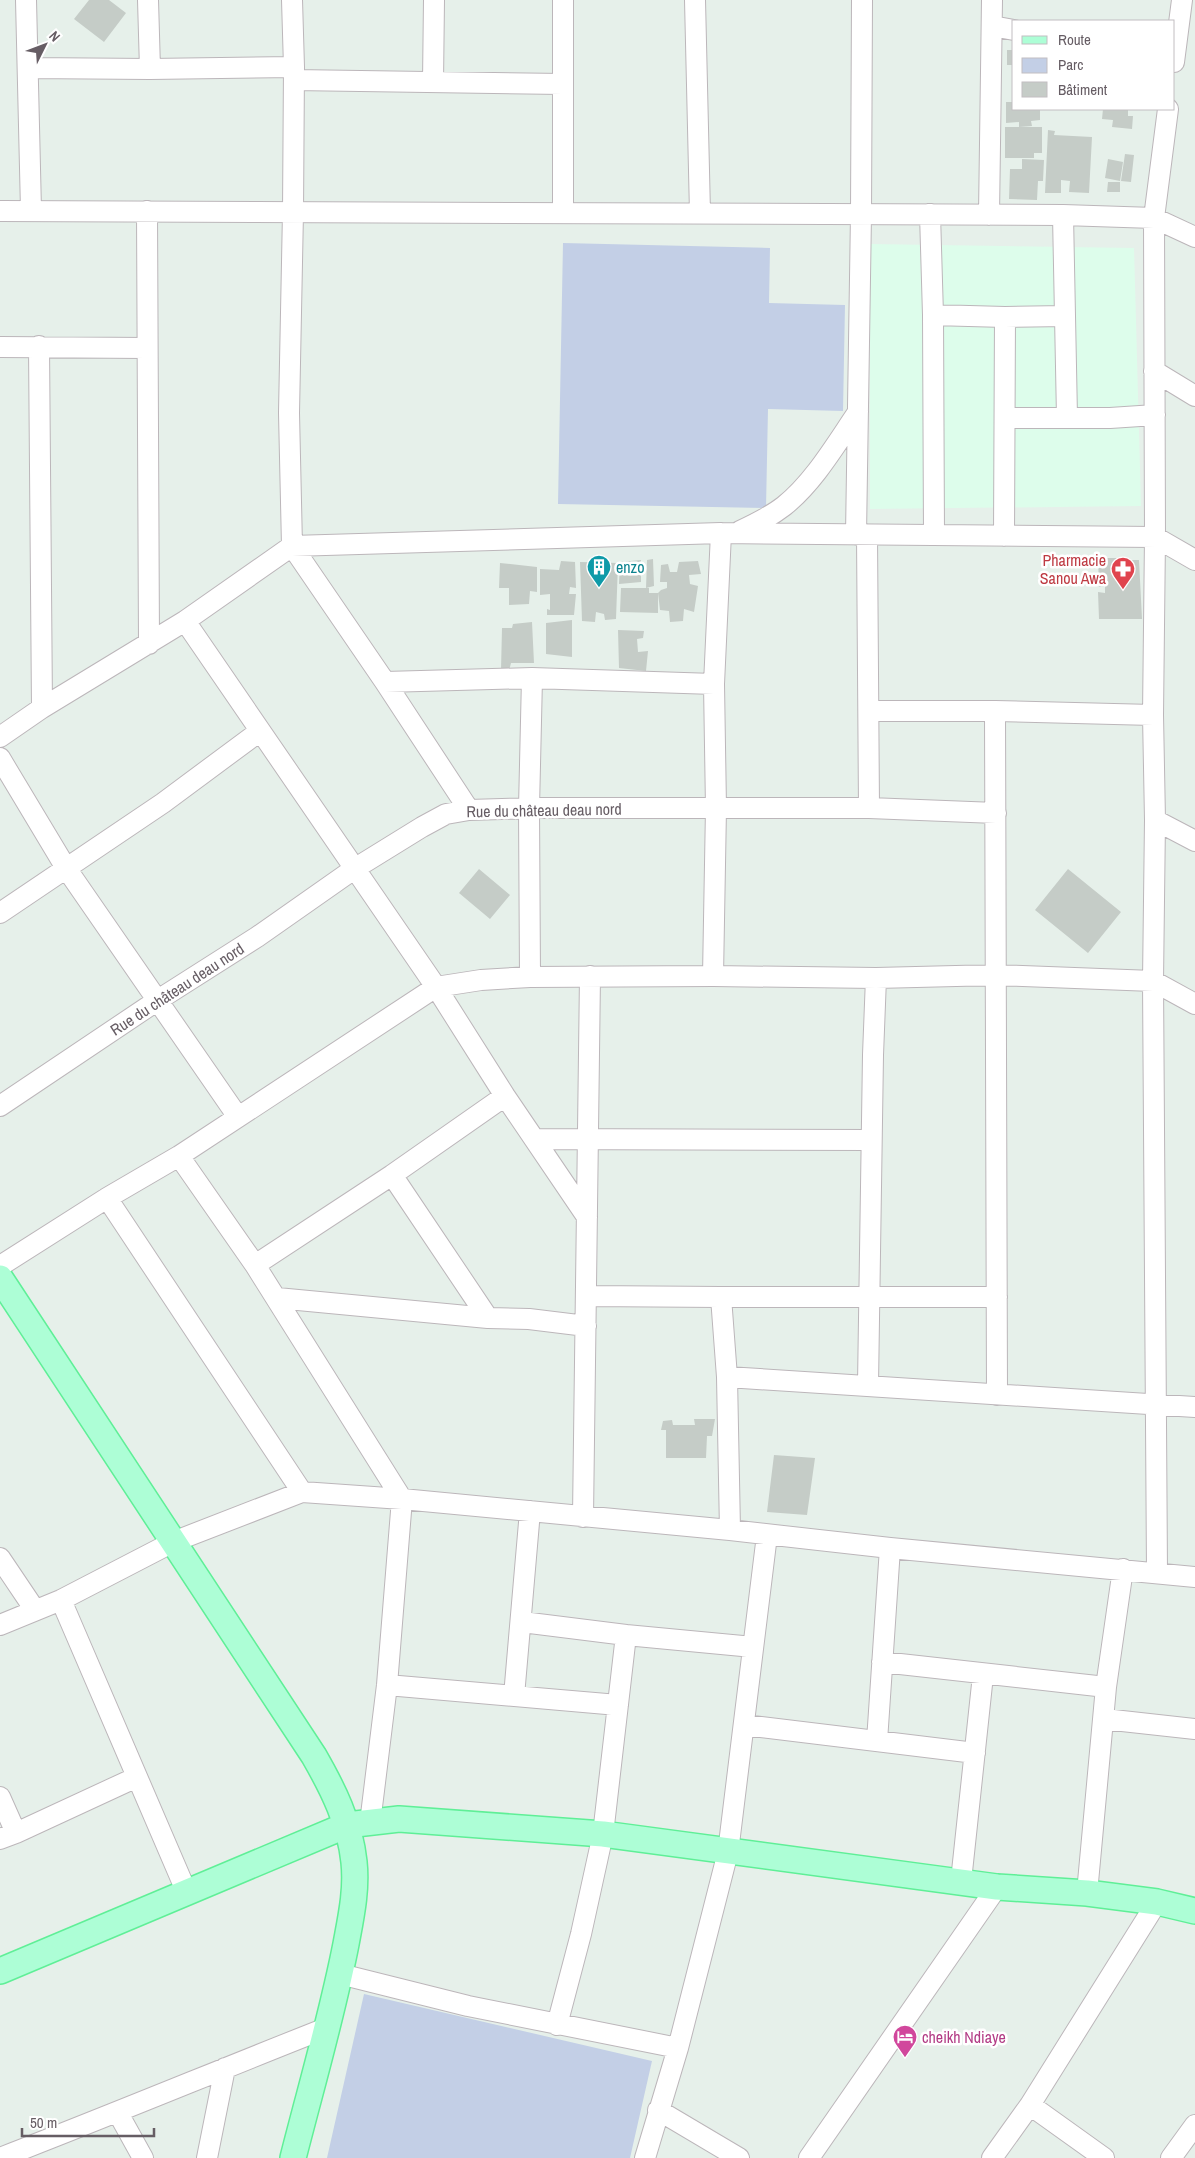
<svg xmlns="http://www.w3.org/2000/svg" width="1195" height="2158" font-family="'Archivo Narrow',sans-serif">
<style>
.commercial{fill:#ddfdeb}
.green{fill:#c3cfe6}
.building{fill:#c5ccc7}
.lines{fill:none;stroke-linecap:round;stroke-linejoin:round}
.minor-casing{stroke:#bcb6ba;stroke-width:22}
.major-casing{stroke:#5fef97;stroke-width:28}
.minor{stroke:#fff;stroke-width:20}
.major{stroke:#adfed6;stroke-width:25}
.labels{text-anchor:middle;stroke-width:5;stroke-linejoin:round;paint-order:stroke}
.health-label{font-size:16px;fill:#be3a42;stroke:#fff;text-anchor:end}
.culture-label{font-size:16px;fill:#0d838f;stroke:#fff;text-anchor:start}
.street-label{font-size:16px;fill:#665d64;stroke:#fff}
.hotel-label{font-size:16px;fill:#b23c85;stroke:#fff;text-anchor:start}
</style>
<rect width="100%" height="100%" fill="#e6f0ea"/>
<path class="commercial" d="M 870,244 L 1134,248 L 1141,506 L 870,509 Z"/>
<path class="green" d="M 563,243 L 770,248 L 769,303 L 845,305 L 843,411 L 768,409 L 766,508 L 558,504 Z
M 364,1994 L 652,2061 L 630,2158 L 327,2158 Z"/>
<path class="building" d="M 89,0 L 109,0 L 126,13 L 104,42 L 74,19 Z
M 1007,50 L 1014,50 L 1014,65 L 1007,65 Z
M 1006,102 L 1014,102 L 1014,109 L 1040,109 L 1040,120 L 1031,121 L 1032,126 L 1019,127 L 1019,122 L 1006,123 Z
M 1103,109 L 1128,109 L 1128,116 L 1133,116 L 1132,129 L 1112,127 L 1113,120 L 1102,119 Z
M 1005,127 L 1042,127 L 1042,153 L 1034,153 L 1034,158 L 1005,158 Z
M 1048,130 L 1055,131 L 1054,135 L 1092,137 L 1089,193 L 1069,192 L 1070,181 L 1061,180 L 1061,193 L 1045,193 Z
M 1125,154 L 1134,155 L 1131,182 L 1121,181 Z
M 1022,159 L 1044,160 L 1043,181 L 1038,181 L 1037,200 L 1009,199 L 1010,169 L 1022,169 Z
M 1108,159 L 1123,162 L 1120,181 L 1105,178 Z
M 1108,182 L 1120,182 L 1120,192 L 1107,192 Z
M 1098,558 L 1116,558 L 1117,569 L 1123,569 L 1122,560 L 1139,560 L 1142,619 L 1099,619 L 1098,592 L 1105,593 L 1105,586 L 1099,587 Z
M 653,559 L 654,586 L 646,588 L 647,560 Z
M 641,560 L 641,582 L 619,584 L 620,562 Z
M 561,561 L 575,562 L 576,588 L 570,587 L 569,594 L 576,594 L 574,615 L 547,615 L 547,609 L 550,610 L 550,594 L 540,595 L 540,569 L 559,570 Z
M 698,561 L 701,574 L 689,575 L 690,584 L 698,586 L 694,612 L 684,609 L 683,621 L 670,622 L 669,611 L 660,610 L 658,593 L 661,590 L 667,588 L 667,582 L 660,582 L 661,565 L 668,564 L 670,572 L 677,572 L 679,562 Z
M 580,562 L 618,563 L 616,619 L 605,620 L 604,614 L 596,612 L 595,622 L 582,621 Z
M 500,563 L 537,567 L 537,592 L 530,591 L 529,604 L 509,605 L 509,588 L 499,588 Z
M 621,588 L 649,588 L 649,593 L 658,593 L 658,613 L 620,612 Z
M 572,620 L 572,657 L 546,654 L 546,623 Z
M 532,622 L 534,663 L 511,663 L 509,671 L 501,670 L 502,628 L 512,628 L 513,624 Z
M 618,630 L 644,631 L 643,638 L 637,639 L 638,652 L 648,651 L 646,671 L 619,668 Z
M 479,869 L 510,895 L 490,919 L 459,893 Z
M 1068,869 L 1121,912 L 1088,953 L 1035,910 Z
M 694,1419 L 715,1419 L 712,1436 L 707,1436 L 706,1458 L 666,1458 L 666,1430 L 661,1430 L 663,1421 L 672,1420 L 673,1425 L 695,1425 Z
M 774,1455 L 815,1458 L 807,1515 L 767,1512 Z"/>
<g class="lines">
<defs>
<path id="minor" d="M 26,0 L 31,210
M 148,0 L 150,69
M 292,0 L 294,67 L 293,212 L 289,413 L 292,546 L 385,682 L 469,810
M 695,0 L 700,213
M 992,26 L 1014,30
M 1174,62 L 1182,0
M 28,68 L 150,69 L 294,67
M 294,80 L 563,84
M 433,82 L 434,0
M 0,211 L 1063,215 L 1154,218 L 1195,237
M 147,211 L 149,644
M 563,213 L 563,0
M 930,214 L 933,315 L 934,535
M 989,215 L 992,0
M 1063,215 L 1067,417
M 933,315 L 1005,317 L 1065,316
M 39,346 L 42,708
M 0,347 L 147,348
M 1154,371 L 1195,396
M 1005,418 L 1110,418 L 1155,415
M 740,531 C 755,524 770,517 784,506 C 814,482 836,444 858,412
M 856,535 L 861,214 L 862,0
M 867,535 L 869,808
M 1004,536 L 1005,317
M 185,621 L 436,987 L 505,1096 L 587,1217
M 385,682 L 532,678 L 714,684
M 869,711 L 995,711 L 1153,715
M 995,711 L 997,1395
M 0,737 L 42,708 L 185,621 L 292,546 L 721,533 L 1155,537 L 1195,560
M 0,758 L 66,868 L 238,1117
M 1155,820 L 1195,841
M 0,913 L 163,803 L 260,731
M 713,976 L 716,808 L 714,684 L 721,533
M 530,977 L 529,808 L 532,678
M 0,1106 L 158,1000 L 257,937 L 354,869 L 422,827 L 446,814 L 469,810 L 529,808 L 869,808 L 996,813
M 536,1139 L 871,1140
M 179,1156 L 255,1265 L 402,1499 L 387,1685 L 370,1823
M 392,1175 L 488,1318
M 107,1198 L 302,1492
M 255,1265 L 392,1175 L 505,1096
M 0,1266 L 107,1198 L 179,1156 L 436,987 L 481,980 L 530,977 L 713,976 L 876,978 L 996,975 L 1153,981 L 1195,1004
M 587,1296 L 721,1297 L 727,1377 L 730,1530
M 721,1297 L 997,1297
M 277,1298 L 488,1318 L 529,1319 L 586,1326
M 727,1377 L 1195,1407
M 868,1385 L 873,1055 L 876,978
M 583,1517 L 590,976
M 0,1558 L 35,1610
M 1157,1572 L 1153,981 L 1155,820 L 1153,715 L 1155,537 L 1154,218 L 1168,109
M 61,1600 L 187,1893
M 522,1622 L 626,1635 L 603,1834 L 581,1934 L 557,2025
M 0,1625 L 61,1600 L 173,1542 L 302,1492 L 402,1499 L 730,1530 L 890,1548 L 1195,1577
M 626,1635 L 753,1647
M 882,1662 L 1106,1687
M 387,1685 L 618,1705
M 514,1696 L 530,1511
M 1104,1719 L 1195,1729
M 744,1725 L 975,1753
M 877,1741 L 890,1548
M 0,1797 L 16,1833 L 0,1839
M 16,1833 L 137,1777
M 961,1881 L 983,1675
M 1087,1893 L 1106,1687 L 1123,1569
M 340,1974 L 468,2006 L 678,2048
M 1030,2105 L 1104,2158
M 658,2110 L 739,2158
M 118,2113 L 143,2158
M 0,2158 C 109,2116 217,2071 326,2028
M 207,2158 L 225,2068
M 645,2158 L 678,2048 L 728,1852 L 767,1535
M 809,2158 L 997,1887
M 992,2158 L 1030,2105 L 1157,1902
M 1171,2158 L 1195,2125"/>
<path id="major" d="M 0,1278 L 314,1756 C 333,1789 350,1823 354,1862 C 357,1890 351,1917 346,1944 C 332,2016 311,2087 293,2158
M 0,1971 L 347,1825 L 399,1819 L 603,1834 L 997,1887 L 1087,1893 L 1157,1902 L 1195,1911"/>
</defs>
<use href="#minor" class="minor-casing"/>
<use href="#major" class="major-casing"/>
<use href="#minor" class="minor"/>
<use href="#major" class="major"/>
</g>
<defs>
<symbol id="building-pin" viewBox="-11 -11 22 30"><path d="M0 17L-7.5 6A9.5 9.5 0 1 1 7.5 6Z" fill="#0f9aa8" stroke="#fff"/><path d="M-4-6H4V6H1V3H-1V6H-4ZM-2.5-4.3h1.7v1.8h-1.7ZM.8-4.3h1.7v1.8H.8ZM-2.5-1h1.7V.8h-1.7ZM.8-1h1.7V.8H.8Z" fill="#fff"/></symbol>
<symbol id="pharmacy-pin" viewBox="-11 -11 22 30"><path d="M0 17L-7.5 6A9.5 9.5 0 1 1 7.5 6Z" fill="#e0444e" stroke="#fff"/><path d="M-2-6h4v4h4v4h-4v4h-4v-4h-4v-4h4Z" fill="#fff"/></symbol>
<symbol id="hotel-pin" viewBox="-11 -11 22 30"><path d="M0 17L-7.5 6A9.5 9.5 0 1 1 7.5 6Z" fill="#d1479c" stroke="#fff"/><path d="M-6-4.5h1.5V1H6V5H4.5V3h-9V5H-6ZM-4 0a1.8 1.8 0 1 1 3.6 0ZM.5 0V-2.5h3Q6-2.5 6 0Z" fill="#fff"/></symbol>
</defs>
<g fill-rule="evenodd">
<use href="#building-pin" x="585" y="553" width="28" height="38"/>
<use href="#pharmacy-pin" x="1109" y="555" width="28" height="38"/>
<use href="#hotel-pin" x="891" y="2023" width="28" height="38"/>
</g>
<g class="labels">
<g class="health-label">
<text x="1106" y="566">Pharmacie<tspan x="1106" dy="18">Sanou Awa</tspan></text>
</g>
<g class="culture-label">
<text x="616" y="573">enzo</text>
</g>
<g class="street-label">
<text transform="translate(544 810) rotate(-1)" y="6">Rue du château deau nord</text>
<text transform="translate(177 989) rotate(-33)" y="6">Rue du château deau nord</text>
</g>
<g class="hotel-label">
<text x="922" y="2043">cheikh Ndiaye</text>
</g>
</g>
<rect x="1012" y="20" width="162" height="90" fill="#ffffff" stroke="#c2bec1"/>
<rect x="1022" y="36" width="25" height="8" fill="#adfed6" stroke="#c2bec1"/>
<text x="1058" y="45" font-size="15" fill="#665d64">Route</text>
<rect x="1022" y="58" width="25" height="15" fill="#c3cfe6" stroke="#c2bec1"/>
<text x="1058" y="70" font-size="15" fill="#665d64">Parc</text>
<rect x="1022" y="82" width="25" height="15" fill="#c5ccc7" stroke="#c2bec1"/>
<text x="1058" y="95" font-size="15" fill="#665d64">Bâtiment</text>
<g transform="translate(45 45) rotate(48)" stroke="#ffffff" stroke-width="4" paint-order="stroke">
<path d="M0-4L9 19L0 12L-9 19Z" fill="#665d64"/>
<text y="-8" font-size="14" font-weight="bold" text-anchor="middle" fill="#665d64">N</text>
</g>
<path d="M22 2128v8h132v-8" fill="none" stroke="#665d64" stroke-width="2.5"/>
<text x="30" y="2128" font-size="15" fill="#665d64" stroke="#ffffff" stroke-width="4" paint-order="stroke">50 m</text>
</svg>
